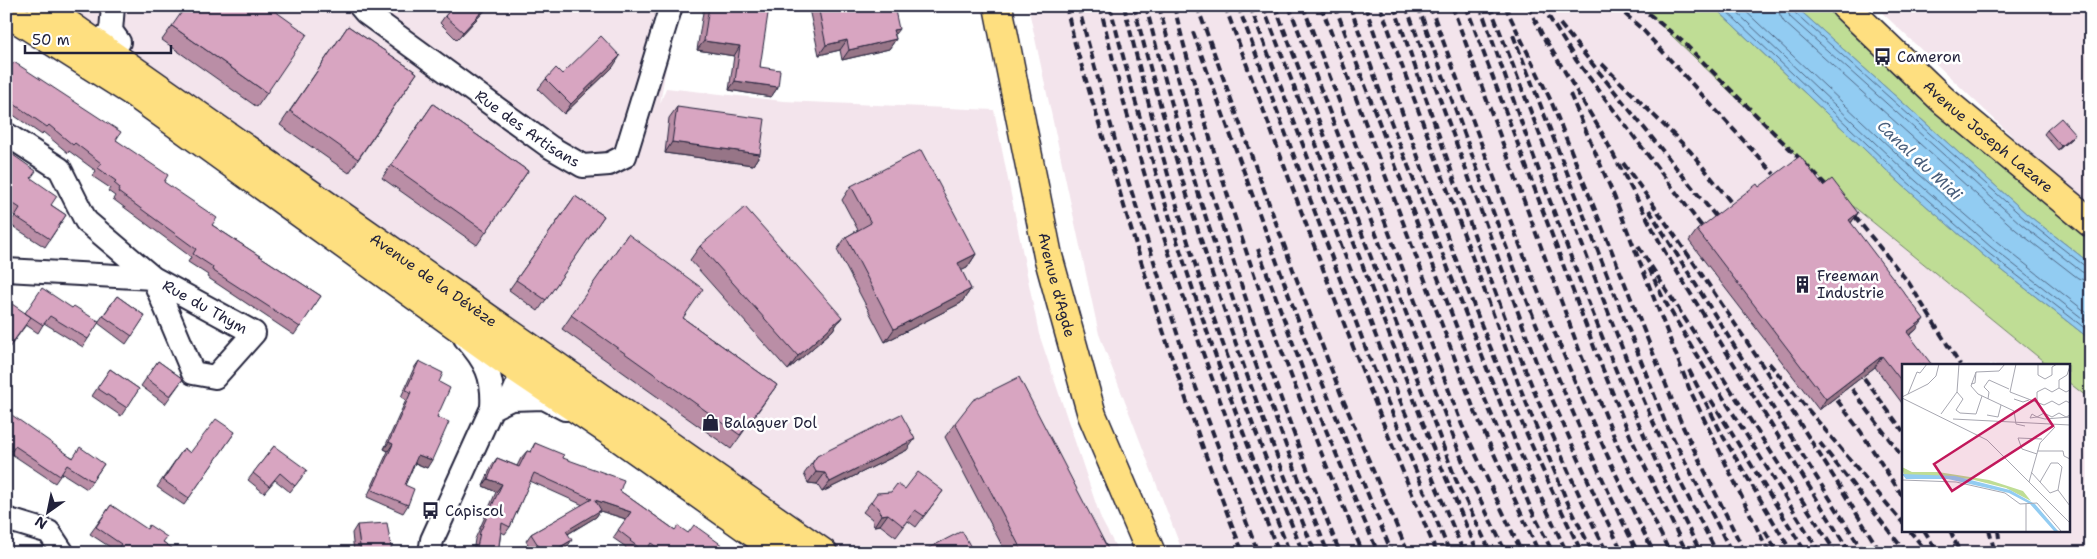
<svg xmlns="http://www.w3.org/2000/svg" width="2097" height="559" font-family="'Shantell Sans',sans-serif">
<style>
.built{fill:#f3e4ec}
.green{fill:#bfdd95;stroke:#708068}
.water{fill:#92ccf2;stroke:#6588a9}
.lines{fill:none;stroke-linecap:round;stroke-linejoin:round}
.shore{stroke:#4f6684;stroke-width:1}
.minor-casing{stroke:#22223b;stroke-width:26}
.major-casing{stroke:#22223b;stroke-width:31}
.minor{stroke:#fff;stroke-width:22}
.major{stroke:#fedf80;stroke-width:28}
.rail{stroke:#22223b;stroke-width:4;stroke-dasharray:8 4;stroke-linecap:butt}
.wall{fill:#ba8ea6;stroke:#22223b}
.shaded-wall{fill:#977487;stroke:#22223b}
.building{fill:#d8a5c1;stroke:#22223b}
.labels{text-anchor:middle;stroke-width:5;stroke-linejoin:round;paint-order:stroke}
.poi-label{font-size:15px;fill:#22223b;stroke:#fff;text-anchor:start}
.street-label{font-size:15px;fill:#22223b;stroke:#fff}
.water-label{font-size:16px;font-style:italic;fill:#495e7b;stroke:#fff}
.inset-road{fill:none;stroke:#a7a7b1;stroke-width:1}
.view{fill:#c2185b;fill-opacity:0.15;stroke:#c2185b;stroke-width:2.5}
.inset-edge{fill:none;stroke:#22223b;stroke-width:2.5}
</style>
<rect width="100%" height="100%" fill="#fff"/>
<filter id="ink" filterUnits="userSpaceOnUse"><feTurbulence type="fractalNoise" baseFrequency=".02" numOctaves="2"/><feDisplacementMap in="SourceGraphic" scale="10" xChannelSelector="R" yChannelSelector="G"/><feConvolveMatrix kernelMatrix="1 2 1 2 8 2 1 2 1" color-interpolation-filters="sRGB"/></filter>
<g filter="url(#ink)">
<path class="built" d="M 57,6 L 676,6 L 660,104 L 666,88 L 783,101 L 994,110 L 1039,334 L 1101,519 L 1119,553 L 844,553 L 435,262 Z
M 1028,6 L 1641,6 L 1826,184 L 2048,365 L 1903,365 L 1903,530 L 2068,530 L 2068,382 L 2091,400 L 2091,553 L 1183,553 L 1099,334 Z
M 1875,6 L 2091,6 L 2091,211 Z"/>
<path class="green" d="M 1641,6 L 1713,6 L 1900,183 L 1984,256 L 2091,340 L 2091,400 L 2068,382 L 2068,365 L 2048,365 L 1826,184 Z
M 1795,6 L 1848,6 L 2091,223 L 2091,264 L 2028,215 Z"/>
<path class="water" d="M 1713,6 L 1795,6 L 2028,215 L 2091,264 L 2091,340 L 1984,256 L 1900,183 Z"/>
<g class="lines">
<path class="shore" d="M 1721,6 L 1904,179 L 1987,252 L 2091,333
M 1730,6 L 1908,174 L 1991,247 L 2091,325
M 1740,6 L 1913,169 L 1996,241 L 2091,316
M 1778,6 L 1780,15 L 1784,22 L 2016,230 L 2078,278 L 2091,282
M 1786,6 L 1790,17 L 2021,224 L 2082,272 L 2091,274
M 1792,6 L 1794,12 L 2025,219 L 2086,267 L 2091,268"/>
<defs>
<g id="minor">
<path d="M 113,6 L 111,31 L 119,42"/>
<path id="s1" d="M 360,6 L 366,13 L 550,147 L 583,166 L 609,164 L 625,156 L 671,6"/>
<path d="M 84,50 L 91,50 L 111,31"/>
<path d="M 6,134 L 60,169 L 86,221 L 153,278 L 193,373 L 215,377 L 254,333 L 153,278 L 6,270"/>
<path d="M 511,399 L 544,398 L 565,409"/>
<path d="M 492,408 L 511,399 L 523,371 L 519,357"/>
<path d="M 6,519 L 49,532 L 63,553"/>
<path d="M 430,553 L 432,540 L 492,408 C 494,377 486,361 465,338"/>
</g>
<g id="major">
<path id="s2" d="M 42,6 L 823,553"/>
<path id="s3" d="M 998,6 L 1048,256 L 1092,415 L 1151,553"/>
<path id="s4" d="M 1845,6 L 1943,100 L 2091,223"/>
<path d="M 6,12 L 131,91 L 507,362 L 618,437 L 782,553"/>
</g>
</defs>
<use href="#minor" class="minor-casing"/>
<use href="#major" class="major-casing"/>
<use href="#minor" class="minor"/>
<use href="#major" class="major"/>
<path class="rail" d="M 1066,6 L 1075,44 C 1127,215 1176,387 1243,553
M 1078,6 L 1115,140 L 1186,361 L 1258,553
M 1100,6 C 1110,47 1119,87 1131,127 C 1171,271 1223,414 1279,553
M 1110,6 C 1157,192 1218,375 1290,553
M 1124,6 C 1146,95 1169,185 1198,273 C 1230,367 1266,460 1303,553
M 1134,6 C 1181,193 1243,375 1315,553
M 1146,6 C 1192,193 1256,374 1328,553
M 1159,6 C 1207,194 1268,373 1340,553
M 1174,6 C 1220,193 1287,376 1363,553
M 1197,6 L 1295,275 L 1342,397 L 1408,553
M 1225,6 C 1293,190 1360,373 1437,553
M 1238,6 L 1369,357 L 1450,553
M 1250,6 L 1404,410 L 1464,553
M 1263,6 L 1428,436 L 1478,553
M 1275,6 L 1456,480 L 1491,553
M 1289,6 L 1466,470 L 1506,553
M 1303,6 L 1462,425 L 1522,553
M 1321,6 L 1475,412 L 1539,553
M 1335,6 L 1474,373 L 1531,509 L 1553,553
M 1350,6 L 1386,109 L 1519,451 L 1567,553
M 1365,6 C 1429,191 1495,377 1582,553
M 1380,6 L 1521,390 L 1566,499 L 1593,553
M 1394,6 C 1458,190 1520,378 1607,553
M 1406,6 L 1538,367 L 1599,505 L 1623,553
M 1418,6 C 1485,191 1550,377 1638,553
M 1430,6 C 1499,190 1565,377 1654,553
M 1452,6 L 1581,355 L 1618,446 L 1670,553
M 1466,6 L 1597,355 L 1631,438 L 1687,553
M 1480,6 C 1546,191 1610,379 1701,553
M 1490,6 L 1629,366 L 1672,466 L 1717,553
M 1505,6 L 1551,101 L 1683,427 L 1745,553
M 1528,6 L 1547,44
M 1542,6 L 1576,60 L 1703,228
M 1616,6 L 1643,30 L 1774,174
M 1639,6 L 1682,41 L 1835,194
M 1560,24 L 1717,218
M 1193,32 L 1310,353 L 1392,553
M 1513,35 L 1665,422 L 1732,553
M 1545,39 L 1602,133 L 1665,252 L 1850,553
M 1602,64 L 1690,151 L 1734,206
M 1570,94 L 1614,196 L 1689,388 L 1769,553
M 1623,163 C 1715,289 1799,420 1881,553
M 1847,207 L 1909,283 L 1960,365
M 1649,210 L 1864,553
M 1638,246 L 1836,553
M 1258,249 L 1318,411 L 1378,553
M 1649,268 L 1663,298 L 1696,354 L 1820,553
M 1769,363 L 1903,523
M 1689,370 L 1724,438 L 1792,553
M 1864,378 L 1903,431
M 1852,389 L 1903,458
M 1711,400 L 1806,553
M 1837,400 L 1861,432 L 1903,497
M 1820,443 L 1906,553
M 1909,530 L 1928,553
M 1924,530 L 1938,553
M 1950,530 L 1960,553
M 1989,530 L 1995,553
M 1998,530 L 1999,538
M 1765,531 L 1778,553"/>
</g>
<path class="wall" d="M 454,6 L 489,6 L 457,40 L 440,23 L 445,16 Z
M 589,6 L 598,6 L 594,11 Z
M 704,6 L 764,6 L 760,67 L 778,87 L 771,97 L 729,90 L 734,56 L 697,50 Z
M 811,6 L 894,6 L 895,35 L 896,39 L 889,49 L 842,60 L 840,50 L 819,55 L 809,9 Z
M 172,26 L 267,93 L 257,107 L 162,40 Z
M 348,26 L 417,73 L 349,173 L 280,125 Z
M 613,67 L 564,114 L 538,89 L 546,79 L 562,74 Z
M 6,73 L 116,140 L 212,225 L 321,296 L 294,335 L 207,277 L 208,275 L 188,262 L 191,257 L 113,199 L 115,196 L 108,191 L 110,188 L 92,176 L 96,171 L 69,151 L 68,153 L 43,132 L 42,135 L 9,112 L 10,110 L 6,107 Z
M 433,104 L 528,171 L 477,245 L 382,178 Z
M 677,107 L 760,154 L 753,165 L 665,153 L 669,118 Z
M 2047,130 L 2072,138 L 2058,150 L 2044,134 Z
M 6,150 L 31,178 L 51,205 L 66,215 L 45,247 L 9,224 L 15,216 L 6,210 Z
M 851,186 L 976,254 L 967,268 L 961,270 L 971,289 L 961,303 L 885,342 L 837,250 L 846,237 L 858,230 L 842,200 Z
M 1823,186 L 1858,213 L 1851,223 L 1916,330 L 1909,336 L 1903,365 L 1903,403 L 1902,403 L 1875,367 L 1819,410 L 1689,241 L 1697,230 L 1759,187 Z
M 575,196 L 604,216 L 538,311 L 509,290 Z
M 628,234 L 683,318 L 777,385 L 731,449 L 562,329 Z
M 700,246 L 842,317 L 832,331 L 788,370 L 690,260 Z
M 117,296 L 145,316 L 126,344 L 98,323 L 83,347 L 44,323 L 38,333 L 26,325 L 6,352 L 6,313 L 25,313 L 72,308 L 99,321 Z
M 158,361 L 183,379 L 165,404 L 141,386 Z
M 419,361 L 439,382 L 437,417 L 427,468 L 415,463 L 405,485 L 408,505 L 403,513 L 367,497 L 388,451 L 384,449 L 406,400 L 401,397 L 414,368 Z
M 110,369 L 139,389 L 121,416 L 92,396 Z
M 6,418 L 72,457 L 104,464 L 87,489 L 62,473 L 55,483 L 10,453 L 6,459 Z
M 955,423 L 1110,553 L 1006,553 L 945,437 Z
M 235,432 L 184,505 L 157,487 L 184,448 L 190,453 Z
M 535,443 L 620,491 L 675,530 L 688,533 L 722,553 L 649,553 L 646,550 L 644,553 L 631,553 L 625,549 L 626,547 L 613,538 L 626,519 L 600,511 L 596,517 L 568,534 L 567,547 L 557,553 L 533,553 L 526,541 L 531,534 L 583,505 L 530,481 L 510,527 L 505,534 L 501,532 L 498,553 L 473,553 L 475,539 L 496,492 L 483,486 L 492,465 L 497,458 L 517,466 L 521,458 L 527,451 L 530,452 Z
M 274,446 L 302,477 L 290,492 L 275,480 L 264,493 L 248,480 Z
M 907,450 L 822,492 L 817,484 L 808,483 L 804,474 L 817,456 Z
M 905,489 L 943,491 L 916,527 L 908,521 L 896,537 L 880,525 L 874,526 L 872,519 L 863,512 L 871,502 Z
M 111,505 L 163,542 L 179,553 L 115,553 L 116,551 L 90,534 Z
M 357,525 L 392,553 L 354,553 L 352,533 Z"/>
<path class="shaded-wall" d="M 487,6 L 489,6 L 457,40 L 463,32 Z
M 899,29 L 892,38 L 893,30 Z
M 896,39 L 889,49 L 842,60 L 849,50 Z
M 847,40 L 840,50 L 819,55 L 826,45 Z
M 704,41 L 740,46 L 734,56 L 697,50 Z
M 620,56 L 613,67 L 564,114 L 571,104 Z
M 735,81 L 778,87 L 771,97 L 729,90 Z
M 2075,134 L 2072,138 L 2058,150 L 2061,146 Z
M 672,142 L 760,154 L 753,165 L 665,153 Z
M 1858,213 L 1850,224 L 1849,220 Z
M 976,254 L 967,268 L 948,277 L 958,263 Z
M 971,289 L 961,303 L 885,342 L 894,329 Z
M 842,317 L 832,331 L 788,370 L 798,356 Z
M 1924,319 L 1916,330 L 1899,343 L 1907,332 Z
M 1882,356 L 1875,367 L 1819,410 L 1826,399 Z
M 915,439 L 907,450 L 822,492 L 830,482 Z
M 389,442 L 393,444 L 388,451 L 384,449 Z
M 418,455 L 432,460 L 427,468 L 413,462 Z
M 816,472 L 825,473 L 817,484 L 808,483 Z
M 488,479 L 502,484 L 496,492 L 483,486 Z
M 595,500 L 631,512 L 626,519 L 600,511 L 596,517 L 561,538 L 566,531 Z
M 888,514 L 880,525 L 874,526 L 881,515 Z
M 572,540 L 567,547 L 557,553 L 550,553 Z"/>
<path class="building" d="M 186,6 L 268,6 L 307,34 L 267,93 L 172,26 Z
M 454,6 L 487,6 L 463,32 L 445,16 Z
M 709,6 L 764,6 L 769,7 L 760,67 L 780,70 L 778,87 L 735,81 L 740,46 L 704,41 Z
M 818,6 L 894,6 L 899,29 L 893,30 L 896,39 L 849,50 L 847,40 L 826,45 Z
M 348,26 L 417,73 L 358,159 L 290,111 Z
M 601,36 L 620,56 L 571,104 L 546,79 L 556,68 L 562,74 Z
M 14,62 L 121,132 L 116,140 L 168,175 L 164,182 L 217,218 L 212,225 L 321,296 L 300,327 L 212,270 L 213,267 L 193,254 L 196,249 L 118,192 L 120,188 L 114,183 L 116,181 L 98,168 L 101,163 L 75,143 L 73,145 L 49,125 L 47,127 L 14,104 L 15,102 L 6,96 L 6,73 Z
M 433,104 L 528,171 L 486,232 L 391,165 Z
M 677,107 L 765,119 L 760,154 L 672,142 Z
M 2061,118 L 2075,134 L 2061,146 L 2047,130 Z
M 6,150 L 36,171 L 31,178 L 57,196 L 51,205 L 66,215 L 50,239 L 15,216 L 20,208 L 6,199 Z
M 921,150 L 976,254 L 958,263 L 971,289 L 894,329 L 846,237 L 871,223 L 851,186 Z
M 1800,156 L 1823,186 L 1832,179 L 1858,213 L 1849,220 L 1924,319 L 1907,332 L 1932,365 L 1903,365 L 1903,383 L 1882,356 L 1826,399 L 1697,230 L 1757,184 L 1759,187 Z
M 575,196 L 604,216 L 546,300 L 516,280 Z
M 745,207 L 842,317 L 798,356 L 700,246 Z
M 628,234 L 703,289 L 683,318 L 777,385 L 740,435 L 571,315 Z
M 42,288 L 72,308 L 74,306 L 99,322 L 88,339 L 50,316 L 43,325 L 25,313 Z
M 117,296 L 145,316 L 132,336 L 103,316 Z
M 12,304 L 31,317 L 8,349 L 6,347 L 6,313 Z
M 158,361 L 183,379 L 170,396 L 146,378 Z
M 419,361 L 443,373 L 439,382 L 450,388 L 437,417 L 449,422 L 432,460 L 418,455 L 405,485 L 414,489 L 408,505 L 372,490 L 393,444 L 389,442 L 411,392 L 406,390 Z
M 110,369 L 139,389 L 127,408 L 97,388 Z
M 1019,377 L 1110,553 L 1023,553 L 955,423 L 973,400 Z
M 9,413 L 73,458 L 80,447 L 104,464 L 92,481 L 67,465 L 60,476 L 15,446 L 12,451 L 6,448 L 6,418 Z
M 901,414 L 915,439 L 830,482 L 825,473 L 816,472 L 812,464 L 817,456 Z
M 216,419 L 235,432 L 189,498 L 163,480 L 184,448 L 190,453 Z
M 535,443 L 564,455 L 563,458 L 624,480 L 620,491 L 675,530 L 678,526 L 688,533 L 694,525 L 726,548 L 722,553 L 665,553 L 651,543 L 645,552 L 630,541 L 631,540 L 618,530 L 631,512 L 595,500 L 601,510 L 566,531 L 572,540 L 550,553 L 543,553 L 531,534 L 592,499 L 534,473 L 510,527 L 502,523 L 498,553 L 476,553 L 480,532 L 502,484 L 488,479 L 497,458 L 519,467 L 527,451 L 531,452 Z
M 274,446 L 307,470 L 295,486 L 280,473 L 269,486 L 253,473 Z
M 918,472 L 943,491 L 924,516 L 915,510 L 903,526 L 888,514 L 881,515 L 879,508 L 871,502 L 877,493 L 891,492 L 897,484 L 905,489 Z
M 111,505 L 147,529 L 149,525 L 167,537 L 163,542 L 179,553 L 128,553 L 119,547 L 121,544 L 96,527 Z
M 387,523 L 392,553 L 361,553 L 357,525 Z
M 962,531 L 974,553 L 926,553 L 925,550 Z"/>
</g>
<defs>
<symbol id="bus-bare" viewBox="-9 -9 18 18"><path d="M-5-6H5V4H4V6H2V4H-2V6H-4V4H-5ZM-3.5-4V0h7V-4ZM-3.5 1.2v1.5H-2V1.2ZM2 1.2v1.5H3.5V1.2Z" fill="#22223b" stroke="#fff" stroke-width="2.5" paint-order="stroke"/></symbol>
<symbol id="building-bare" viewBox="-9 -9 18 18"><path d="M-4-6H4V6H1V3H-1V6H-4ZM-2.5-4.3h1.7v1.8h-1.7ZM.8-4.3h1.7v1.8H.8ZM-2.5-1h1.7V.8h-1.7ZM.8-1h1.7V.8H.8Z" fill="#22223b" stroke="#fff" stroke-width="2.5" paint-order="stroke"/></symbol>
<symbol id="shop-bare" viewBox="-9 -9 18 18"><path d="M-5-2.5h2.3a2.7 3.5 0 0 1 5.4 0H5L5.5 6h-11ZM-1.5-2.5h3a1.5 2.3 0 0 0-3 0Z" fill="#22223b" stroke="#fff" stroke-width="2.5" paint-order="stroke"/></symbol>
</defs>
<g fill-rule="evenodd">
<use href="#bus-bare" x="1870" y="44" width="25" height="25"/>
<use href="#building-bare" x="1790" y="272" width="25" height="25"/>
<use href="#shop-bare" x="698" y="410" width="25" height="25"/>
<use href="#bus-bare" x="418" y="498" width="25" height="25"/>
</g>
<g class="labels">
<g class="poi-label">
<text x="1897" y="62">Cameron</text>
<text x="1817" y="281">Freeman<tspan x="1817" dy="17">Industrie</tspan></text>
<text x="724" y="428">Balaguer Dol</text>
<text x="445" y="516">Capiscol</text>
</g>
<g class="street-label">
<text dy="5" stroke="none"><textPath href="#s1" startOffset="208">Rue des Artisans</textPath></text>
<text dy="5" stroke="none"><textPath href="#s4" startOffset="194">Avenue Joseph Lazare</textPath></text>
<text dy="5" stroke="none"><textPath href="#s2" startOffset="478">Avenue de la Dévèze</textPath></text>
<text dy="5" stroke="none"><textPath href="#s3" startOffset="285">Avenue d'Agde</textPath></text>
<text transform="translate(205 307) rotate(29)" y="5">Rue du Thym</text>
</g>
<g class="water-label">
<text transform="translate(1920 160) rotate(43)" y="6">Canal du Midi</text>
</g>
</g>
<g transform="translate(1902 364)">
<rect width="168" height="168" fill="#fff"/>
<path d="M 0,103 L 10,108 L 36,108 L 87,116 L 121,127 L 129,137 L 104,124 L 68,115 L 2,111 Z" fill="#bfdd95"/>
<path d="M 0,110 L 53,112 L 108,126 L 133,140 L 156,167 L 152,167 L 128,140 L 107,129 L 46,115 L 4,115 Z" fill="#92ccf2"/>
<path class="inset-road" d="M 103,0 L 97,7 L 74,8 L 69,22 L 76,30 L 112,47 L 114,60 L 123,62M 114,0 L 108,28 L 142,41 L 150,37 L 157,41 L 164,37 L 168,39M 136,0 L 136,11 L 143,15 L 150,11 L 150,3 L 155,0M 69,20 L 73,19 L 74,8M 157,24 L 157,16 L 165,11 L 168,2M 55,28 L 61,35 L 54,46 L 58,49 L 74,50 L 80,32M 6,30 L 15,8 L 18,9 L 25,0M 0,33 L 26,20 L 34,12 L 37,0M 0,34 L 85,76 L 168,159M 86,35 L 87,28 L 82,23 L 87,16 L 107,25M 112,35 L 121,38 L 127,36M 135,37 L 135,28 L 143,24 L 150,28 L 157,24 L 164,28 L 168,26M 39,50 L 55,28 L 57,0M 85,51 L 96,53 L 99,41M 168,51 L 164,53 L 157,49 L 150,53 L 142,49 L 135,53 L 128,54 L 130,50 L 135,53 L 143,55 L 168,53M 51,55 L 168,61M 135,87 L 161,87 L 162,92 L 168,95M 135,90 L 120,85 L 116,74 L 140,75M 160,103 L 156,126 L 168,142M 129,108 L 148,129 L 156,126M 0,116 L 54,118 L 103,129 L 118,140 L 135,139 L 159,167M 127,118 L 138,79 L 153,63M 138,118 L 149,99 L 156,99 L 160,103M 124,167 L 124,140"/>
<path class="view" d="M 133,35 L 151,62 L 50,127 L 32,100 Z"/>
<rect width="168" height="168" class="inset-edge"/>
</g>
<rect width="2097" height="559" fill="none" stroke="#fff" stroke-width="25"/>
<rect x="12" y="12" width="2072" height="534" fill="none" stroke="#22223b" stroke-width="2" filter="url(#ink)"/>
<g transform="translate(48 512) rotate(213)" stroke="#ffffff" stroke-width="4" paint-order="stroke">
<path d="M0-4L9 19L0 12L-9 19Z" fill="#22223b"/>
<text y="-8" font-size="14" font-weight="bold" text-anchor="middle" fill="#22223b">N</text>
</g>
<path d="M25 45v8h146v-8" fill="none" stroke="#22223b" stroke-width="2.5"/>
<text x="32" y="45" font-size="15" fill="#22223b" stroke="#ffffff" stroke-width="4" paint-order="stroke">50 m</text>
</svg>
